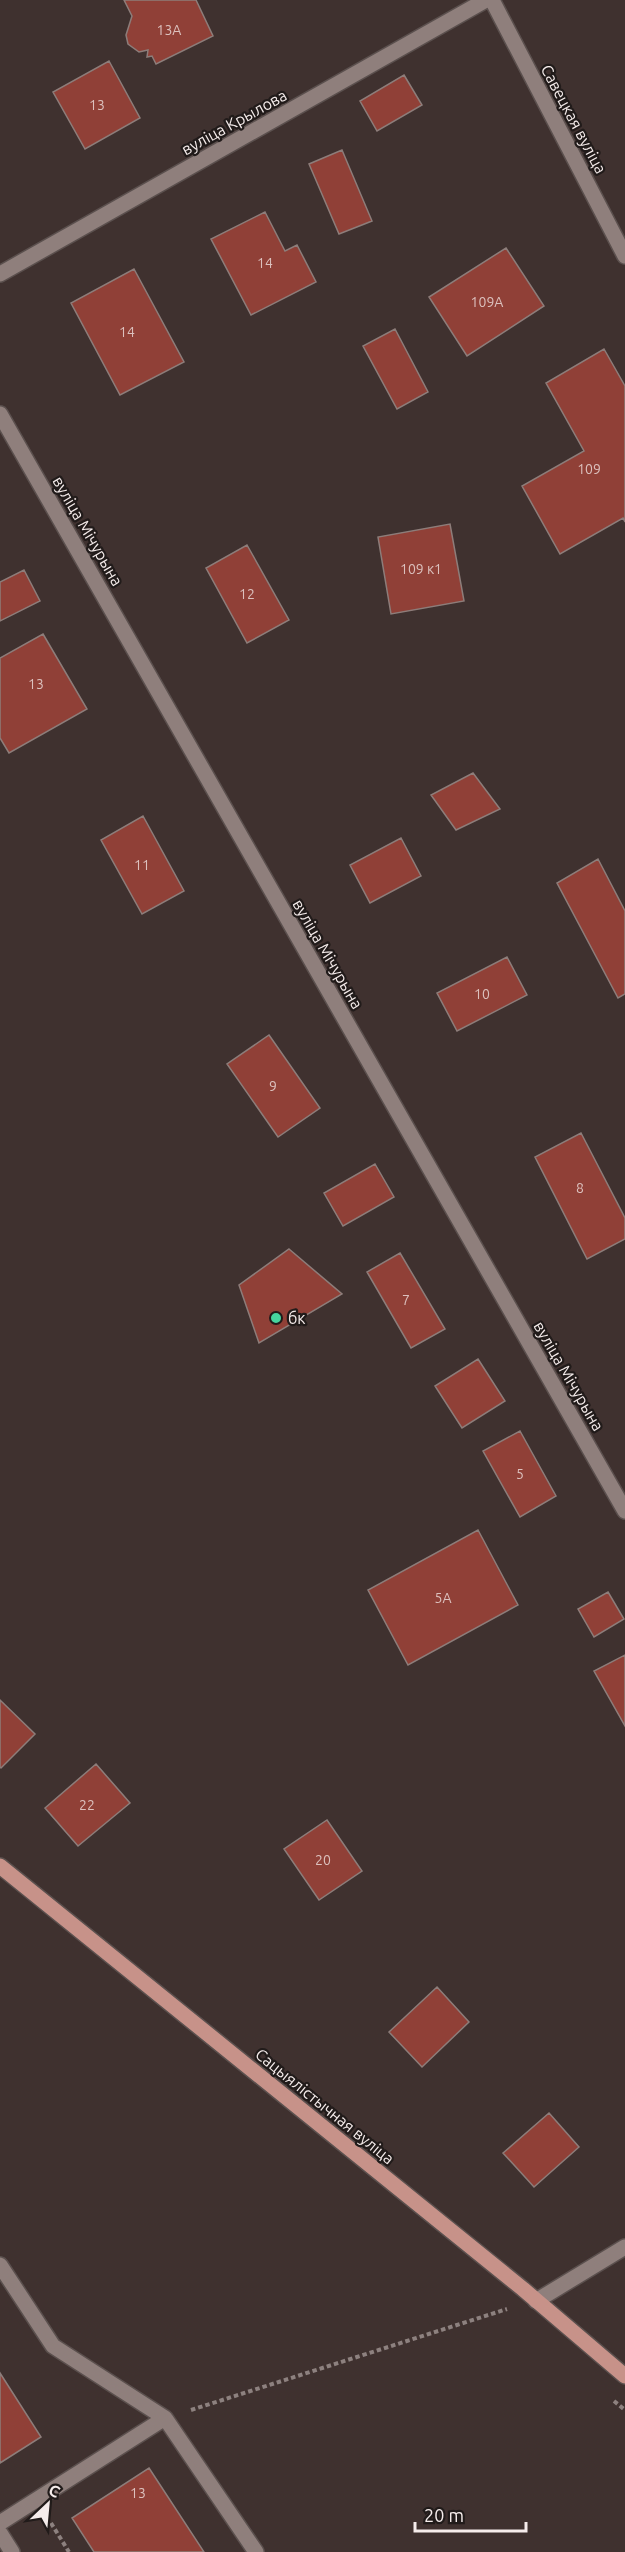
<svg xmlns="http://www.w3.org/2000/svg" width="625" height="2552" font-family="Ubuntu,sans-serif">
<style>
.building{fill:#904037;stroke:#8d7d7a;stroke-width:1.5}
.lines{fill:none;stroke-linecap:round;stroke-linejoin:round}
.minor-casing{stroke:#5b504e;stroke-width:18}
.major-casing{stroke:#5b504e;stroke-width:18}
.path{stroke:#8d817f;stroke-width:4;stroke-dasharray:4.5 3;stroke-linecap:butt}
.minor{stroke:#8f7f7c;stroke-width:15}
.major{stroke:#c79289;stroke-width:15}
.poi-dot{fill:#46d49e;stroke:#211b1a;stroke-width:2}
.labels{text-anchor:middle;stroke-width:4.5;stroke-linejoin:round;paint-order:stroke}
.number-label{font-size:14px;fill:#dcc1be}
.street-label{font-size:16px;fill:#f5eceb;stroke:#211b1a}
.poi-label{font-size:16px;fill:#f5eceb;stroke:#211b1a;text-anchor:start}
</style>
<rect width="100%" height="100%" fill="#3f312f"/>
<path class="building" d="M 124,0 L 196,0 L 213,36 L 156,64 L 152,56 L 147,57 L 148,50 L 139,52 L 128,44 L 126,35 L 132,16 Z
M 109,61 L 140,118 L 85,149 L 53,92 Z
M 404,75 L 422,105 L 377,131 L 360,101 Z
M 342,150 L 372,221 L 339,234 L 309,164 Z
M 265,212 L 285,251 L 297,245 L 316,282 L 251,315 L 211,239 Z
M 506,248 L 544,306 L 467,356 L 429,297 Z
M 134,269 L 184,362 L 120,395 L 71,303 Z
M 395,329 L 428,392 L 397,409 L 363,346 Z
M 604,349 L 625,386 L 625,522 L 623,518 L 560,554 L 522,486 L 584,451 L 546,383 Z
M 450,524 L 464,601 L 391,614 L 378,537 Z
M 247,545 L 289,620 L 247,643 L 206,568 Z
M 24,570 L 40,601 L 0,621 L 0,582 Z
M 43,634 L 87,709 L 9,753 L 0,738 L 0,658 Z
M 473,773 L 500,809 L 456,830 L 431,795 Z
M 143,816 L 184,891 L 142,914 L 101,840 Z
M 401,838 L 421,876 L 370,903 L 350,865 Z
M 598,859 L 625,911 L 625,994 L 618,998 L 557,883 Z
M 507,957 L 527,995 L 457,1031 L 437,993 Z
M 269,1035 L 320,1108 L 278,1137 L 227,1064 Z
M 581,1133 L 625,1218 L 625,1239 L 587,1259 L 535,1157 Z
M 375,1164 L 394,1197 L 343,1226 L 324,1193 Z
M 289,1249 L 342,1294 L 259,1343 L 239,1285 Z
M 400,1253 L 445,1329 L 411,1348 L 367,1272 Z
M 478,1359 L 505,1401 L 462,1428 L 435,1386 Z
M 520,1431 L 556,1496 L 520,1517 L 483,1451 Z
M 478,1530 L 518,1605 L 408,1665 L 368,1590 Z
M 608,1592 L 624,1619 L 594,1637 L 578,1609 Z
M 625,1655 L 625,1726 L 594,1671 Z
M 0,1700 L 35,1734 L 1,1768 L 0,1767 Z
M 96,1764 L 130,1803 L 78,1846 L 45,1808 Z
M 327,1820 L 362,1871 L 319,1900 L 284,1849 Z
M 437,1987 L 469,2022 L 422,2067 L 389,2032 Z
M 549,2113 L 579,2147 L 534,2187 L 503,2153 Z
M 0,2373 L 41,2437 L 0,2463 Z
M 149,2468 L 204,2552 L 94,2552 L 72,2518 Z"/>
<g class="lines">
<defs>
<path id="minor" d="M 492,0 L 625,256
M 0,274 L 486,0
M 0,414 L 625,1511
M 0,2265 L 53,2346 L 165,2418
M 536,2301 L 625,2247
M 0,2523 L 165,2418 L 256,2552
M 0,2533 L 12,2552"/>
<path id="major" d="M 0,1866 L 523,2289 L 625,2376"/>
</defs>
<use href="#minor" class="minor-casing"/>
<use href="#major" class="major-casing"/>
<path class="path" d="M 614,2401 L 625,2410
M 191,2410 L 507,2309
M 51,2523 L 69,2552"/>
<use href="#minor" class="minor"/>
<use href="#major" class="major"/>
</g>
<circle class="poi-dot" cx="276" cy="1318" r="6"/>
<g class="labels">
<g class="number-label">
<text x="169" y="35">13А</text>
<text x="97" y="110">13</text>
<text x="265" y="268">14</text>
<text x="487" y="307">109А</text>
<text x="127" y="337">14</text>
<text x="589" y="474">109</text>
<text x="421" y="574">109 к1</text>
<text x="247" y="599">12</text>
<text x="36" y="689">13</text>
<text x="142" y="870">11</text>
<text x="482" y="999">10</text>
<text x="273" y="1091">9</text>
<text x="580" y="1193">8</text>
<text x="406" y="1305">7</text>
<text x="520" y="1479">5</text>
<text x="443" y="1603">5А</text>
<text x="87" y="1810">22</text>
<text x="323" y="1865">20</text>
<text x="138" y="2498">13</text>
</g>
<g class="street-label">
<text transform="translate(574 119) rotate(62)" y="6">Савецкая вуліца</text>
<text transform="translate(234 122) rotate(-29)" y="6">вуліца Крылова</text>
<text transform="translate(88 531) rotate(60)" y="6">вуліца Мічурына</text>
<text transform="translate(328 954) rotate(60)" y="6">вуліца Мічурына</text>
<text transform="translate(569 1376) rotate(60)" y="6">вуліца Мічурына</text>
<text transform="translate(325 2106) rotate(39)" y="6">Сацыялістычная вуліца</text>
</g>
<g class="poi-label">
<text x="288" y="1324">бк</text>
</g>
</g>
<g transform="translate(48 2504) rotate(26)" stroke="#211b1a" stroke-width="4.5" paint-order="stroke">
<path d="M0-4.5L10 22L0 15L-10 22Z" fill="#f5eceb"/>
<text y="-9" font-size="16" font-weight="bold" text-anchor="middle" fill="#f5eceb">С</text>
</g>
<path d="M415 2522v9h111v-9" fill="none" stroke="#f5eceb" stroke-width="3"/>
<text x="424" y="2522" font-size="18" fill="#f5eceb" stroke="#211b1a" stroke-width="4.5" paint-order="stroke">20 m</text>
</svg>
